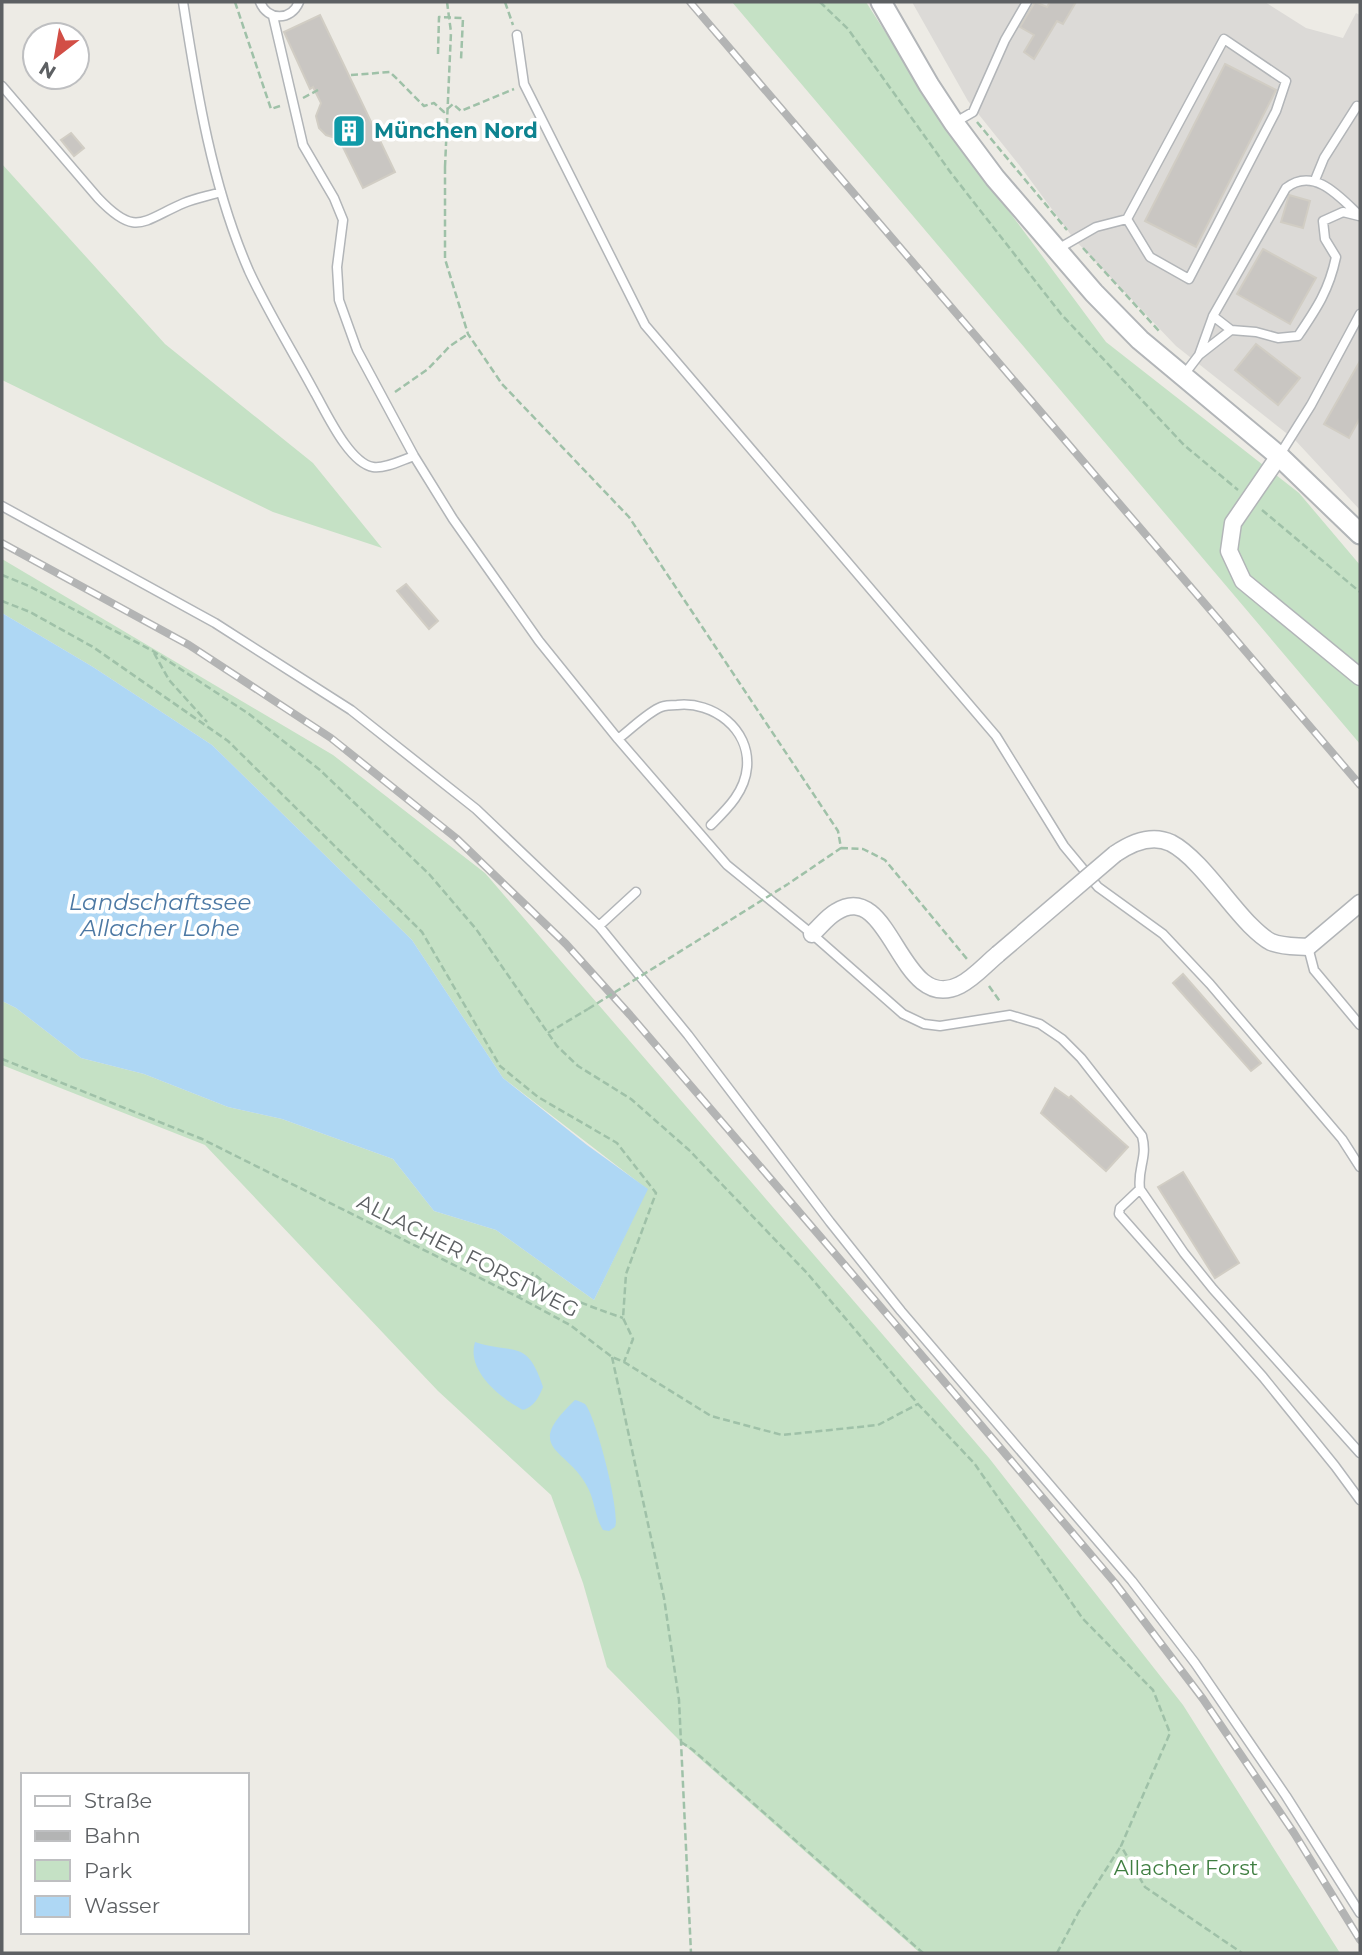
<svg xmlns="http://www.w3.org/2000/svg" width="1362" height="1955" font-family="Montserrat,sans-serif">
<style>
.industrial{fill:#dcdad7}
.green{fill:#c5e1c5}
.water{fill:#aed7f4}
.building{fill:#c9c6c2;stroke:#d1cdc4;stroke-width:2}
.lines{fill:none;stroke-linecap:round;stroke-linejoin:round}
.service-casing{stroke:#b2b5b8;stroke-width:11}
.minor-casing{stroke:#b2b5b8;stroke-width:19}
.tertiary-casing{stroke:#b2b5b8;stroke-width:23}
.path{stroke:#9fc1a8;stroke-width:2.5;stroke-dasharray:7 3.5;stroke-linecap:butt}
.service{stroke:#fff;stroke-width:8}
.minor{stroke:#fff;stroke-width:16}
.tertiary{stroke:#fff;stroke-width:19}
.rail-casing{stroke:#b3b4b4;stroke-width:8}
.rail{stroke:#fff;stroke-width:5;stroke-dasharray:16;stroke-linecap:butt}
.minor-bridge-casing{stroke:#b2b5b8;stroke-width:19;stroke-linecap:butt}
.path-bridge{stroke:#9fc1a8;stroke-width:2.5;stroke-dasharray:7 3.5;stroke-linecap:butt}
.minor-bridge{stroke:#fff;stroke-width:16}
.labels{text-anchor:middle;stroke-width:7;stroke-linejoin:round;paint-order:stroke}
.culture-label{font-size:21px;font-weight:bold;fill:#0d838f;stroke:#fff;text-anchor:start}
.street-label{font-size:21px;fill:#5d6063;stroke:#fff}
.park-label{font-size:21px;fill:#407f42;stroke:#fff}
.water-label{font-size:23px;font-style:italic;fill:#4d79a4;stroke:#fff}
</style>
<rect width="100%" height="100%" fill="#edebe5"/>
<path class="industrial" d="M 912,2 L 1265,2 L 1306,28 L 1343,38 L 1356,13 L 1360,15 L 1360,510 L 1295,440 L 1176,346 L 1074,239 L 1020,166 L 968,101 Z"/>
<path class="green" d="M 732,2 L 866,2 L 945,125 L 1106,342 L 1299,493 L 1360,565 L 1360,744 Z
M 2,164 L 165,344 L 313,463 L 382,548 L 273,512 L 2,380 Z
M 2,559 L 333,755 L 485,873 L 989,1458 L 1183,1705 L 1340,1953 L 920,1953 L 681,1742 L 607,1667 L 583,1583 L 551,1495 L 438,1391 L 205,1145 L 2,1065 L 2,1001 L 16,1008 L 81,1058 L 144,1074 L 228,1107 L 282,1119 L 393,1159 L 434,1211 L 496,1230 L 594,1300 L 647,1189 L 503,1078 L 412,940 L 212,745 L 93,667 L 2,613 Z"/>
<path class="water" d="M 2,613 L 93,667 L 212,745 L 412,940 L 503,1078 L 587,1145 L 648,1189 L 594,1300 L 496,1230 L 434,1211 L 393,1159 L 282,1119 L 228,1107 L 144,1074 L 81,1058 L 16,1008 L 2,1001 Z
M 475,1342 C 515,1355 527,1338 543,1387 C 539,1397 534,1407 523,1410 C 500,1398 466,1370 475,1342 Z
M 575,1400 C 577,1400 583,1403 585,1404 C 596,1416 621,1514 615,1527 L 609,1531 L 603,1530 C 595,1517 595,1502 588,1488 C 568,1447 521,1451 575,1400 Z"/>
<path class="building" d="M 1035,2 L 1047,7 L 1050,2 L 1076,2 L 1063,24 L 1057,21 L 1034,59 L 1024,52 L 1034,35 L 1020,27 Z
M 320,15 L 395,172 L 363,188 L 339,139 L 326,135 L 319,128 L 316,116 L 321,103 L 313,87 L 310,89 L 284,32 Z
M 1225,64 L 1276,90 L 1196,247 L 1145,221 Z
M 71,133 L 84,148 L 74,156 L 61,140 Z
M 1289,195 L 1310,201 L 1303,228 L 1281,222 Z
M 1263,249 L 1316,278 L 1290,324 L 1237,294 Z
M 1256,344 L 1300,378 L 1278,405 L 1235,370 Z
M 1360,361 L 1360,418 L 1349,438 L 1324,424 Z
M 406,584 L 438,621 L 429,629 L 397,591 Z
M 1183,974 L 1261,1063 L 1251,1071 L 1173,983 Z
M 1055,1088 L 1069,1098 L 1071,1096 L 1128,1147 L 1106,1171 L 1041,1113 Z
M 1183,1172 L 1239,1263 L 1215,1278 L 1158,1187 Z"/>
<g class="lines">
<defs>
<path id="service" d="M 183,2 C 197,93 212,186 249,271 C 268,312 293,352 315,393 C 326,412 349,463 373,467 C 385,469 402,460 414,456
M 260,2 C 268,21 291,21 299,2
M 273,16 L 303,145 L 334,198 L 343,220 L 337,267 L 339,300 L 357,350 L 414,456 L 453,519 L 539,641 L 618,739 L 727,865 L 812,934 L 903,1014 L 924,1024 L 940,1026 L 1010,1015 L 1040,1024 L 1062,1039 L 1081,1058 L 1142,1136 C 1148,1158 1137,1168 1140,1189 L 1184,1253 L 1213,1289 L 1360,1453
M 517,35 L 524,84 L 645,325 L 996,736 L 1064,846 L 1098,887 L 1163,934 L 1210,984 L 1342,1139 L 1360,1167
M 2,86 L 98,198 C 136,238 142,221 184,203 C 195,198 208,196 221,192
M 954,123 L 973,112 L 1005,40 L 1027,2
M 1315,180 L 1324,158 L 1357,106
M 1056,250 L 1096,227 L 1127,219 L 1224,39 L 1286,81 L 1276,111 L 1189,279 L 1150,257 L 1127,219
M 1213,316 L 1231,330 L 1256,332 L 1278,338 L 1298,336 C 1317,308 1329,290 1336,257 L 1325,239 L 1323,221 L 1343,212 L 1359,216
M 1199,355 L 1231,330
M 1183,376 L 1199,355 L 1213,316 L 1286,188 C 1314,166 1340,197 1360,216
M 1279,456 L 1311,405 L 1360,314
M 2,506 L 215,623 L 351,710 L 476,809 L 599,926 L 688,1035 L 830,1222 L 901,1311 L 1132,1581 L 1195,1663 L 1286,1796 L 1360,1913
M 618,739 C 630,730 648,712 661,707 C 666,705 673,705 677,705 C 713,701 750,729 747,767 C 745,792 727,809 711,825
M 599,926 L 636,892
M 1308,947 L 1314,970 L 1360,1025
M 1140,1189 L 1120,1208 L 1119,1214 L 1263,1377 L 1335,1466 L 1360,1500"/>
<path id="minor" d="M 1279,456 L 1233,523 L 1229,551 L 1243,581 L 1360,677
M 1115,854 C 1131,843 1152,834 1171,843 C 1198,857 1227,902 1250,925 C 1256,931 1263,938 1271,942 C 1283,947 1295,946 1308,947 L 1360,903
M 812,934 C 820,927 827,917 836,912 C 892,877 899,1016 960,985 C 974,978 986,964 998,954"/>
<path id="tertiary" d="M 881,2 L 929,85 L 954,123 L 995,178 L 1094,293 L 1140,340 L 1279,456 L 1360,534"/>
</defs>
<use href="#service" class="service-casing"/>
<use href="#minor" class="minor-casing"/>
<use href="#tertiary" class="tertiary-casing"/>
<path class="path" d="M 235,2 L 271,109 L 280,106
M 447,2 L 451,32
M 505,2 L 513,25
M 820,2 L 848,29 L 951,173 L 1061,314 L 1184,445 L 1238,490
M 438,54 L 439,17 L 463,18 L 461,60
M 351,75 L 390,72 L 424,106 L 434,103 L 444,112 L 453,104 L 461,111 L 514,89
M 303,98 L 318,90
M 977,122 L 1067,230
M 445,167 L 445,259 L 468,334 L 502,384 L 629,517 L 838,831 L 841,848 L 788,884
M 1083,248 L 1159,331
M 395,392 L 428,369 L 450,346 L 468,334
M 1262,510 L 1360,592
M 2,575 L 29,586 L 153,651 L 249,714 L 320,770 L 429,874 L 476,929 L 557,1046 L 578,1066 L 631,1099 L 689,1150 L 807,1273 L 918,1404 L 974,1463 L 1083,1619 L 1153,1690 L 1170,1733 L 1121,1846 L 1145,1887 L 1242,1953
M 2,601 L 30,612 L 93,647 L 228,741 L 422,932 L 500,1066 L 538,1097 L 617,1143 L 656,1193 L 626,1274 L 623,1318 L 633,1339 L 624,1362
M 154,653 L 169,680 L 207,722
M 841,848 L 863,849 L 885,860 L 967,959
M 989,986 L 1001,1003
M 548,1033 L 588,1009
M 2,1059 L 202,1139 L 518,1297 L 570,1325 L 612,1357 L 624,1362 L 711,1416 L 782,1435 L 878,1425 L 918,1404
M 519,1297 L 533,1273 C 560,1297 589,1306 623,1318
M 612,1357 L 664,1598 L 679,1700 L 691,1953
M 681,1742 L 693,1750 L 923,1953
M 1057,1953 L 1078,1913 L 1121,1846"/>
<use href="#service" class="service"/>
<use href="#minor" class="minor"/>
<use href="#tertiary" class="tertiary"/>
<defs>
<path id="rail" d="M 690,2 L 1360,785
M 2,543 L 189,645 L 331,738 L 456,838 L 566,944 L 630,1015 L 885,1312 L 1115,1583 L 1203,1699 L 1294,1833 L 1360,1940"/>
</defs>
<use href="#rail" class="rail-casing"/>
<use href="#rail" class="rail"/>
<defs>
<path id="minor-bridge" d="M 998,954 L 1115,854"/>
</defs>
<use href="#minor-bridge" class="minor-bridge-casing"/>
<path class="path-bridge" d="M 445,167 L 451,32
M 588,1009 L 788,884"/>
<use href="#minor-bridge" class="minor-bridge"/>
</g>
<defs>
<symbol id="building-square" viewBox="-11 -11 22 22"><rect x="-9" y="-9" width="18" height="18" rx="4" fill="#0f9aa8" stroke="#fff"/><path d="M-4-6H4V6H1V3H-1V6H-4ZM-2.5-4.3h1.7v1.8h-1.7ZM.8-4.3h1.7v1.8H.8ZM-2.5-1h1.7V.8h-1.7ZM.8-1h1.7V.8H.8Z" fill="#fff"/></symbol>
</defs>
<g fill-rule="evenodd">
<use href="#building-square" x="330" y="112" width="38" height="38"/>
</g>
<g class="labels">
<g class="culture-label">
<text x="374" y="138">München Nord</text>
</g>
<g class="street-label">
<text transform="translate(468 1256) rotate(27)" y="7">ALLACHER FORSTWEG</text>
</g>
<g class="park-label">
<text x="1186" y="1875">Allacher Forst</text>
</g>
<g class="water-label">
<text x="160" y="910">Landschaftssee<tspan x="160" dy="26">Allacher Lohe</tspan></text>
</g>
</g>
<rect width="1362" height="1955" fill="none" stroke="#5d6063" stroke-width="7"/>
<rect x="21" y="1773" width="228" height="161" fill="#ffffff" stroke="#bebfc1" stroke-width="2"/>
<rect x="35" y="1796" width="35" height="10" fill="#ffffff" stroke="#bebfc1" stroke-width="2"/>
<text x="84" y="1808" font-size="21" fill="#5d6063">Straße</text>
<rect x="35" y="1831" width="35" height="10" fill="#b3b4b4" stroke="#bebfc1" stroke-width="2"/>
<text x="84" y="1843" font-size="21" fill="#5d6063">Bahn</text>
<rect x="35" y="1860" width="35" height="21" fill="#c5e1c5" stroke="#bebfc1" stroke-width="2"/>
<text x="84" y="1878" font-size="21" fill="#5d6063">Park</text>
<rect x="35" y="1896" width="35" height="21" fill="#aed7f4" stroke="#bebfc1" stroke-width="2"/>
<text x="84" y="1913" font-size="21" fill="#5d6063">Wasser</text>
<g transform="translate(56 56) rotate(211)"><circle r="33" fill="#ffffff" stroke="#bebfc1" stroke-width="2"/>
<path d="M0-5L12 26L0 18L-12 26Z" fill="#d24e46"/>
<text y="-10" font-size="19" font-weight="bold" text-anchor="middle" fill="#5d6063">N</text>
</g>
</svg>
